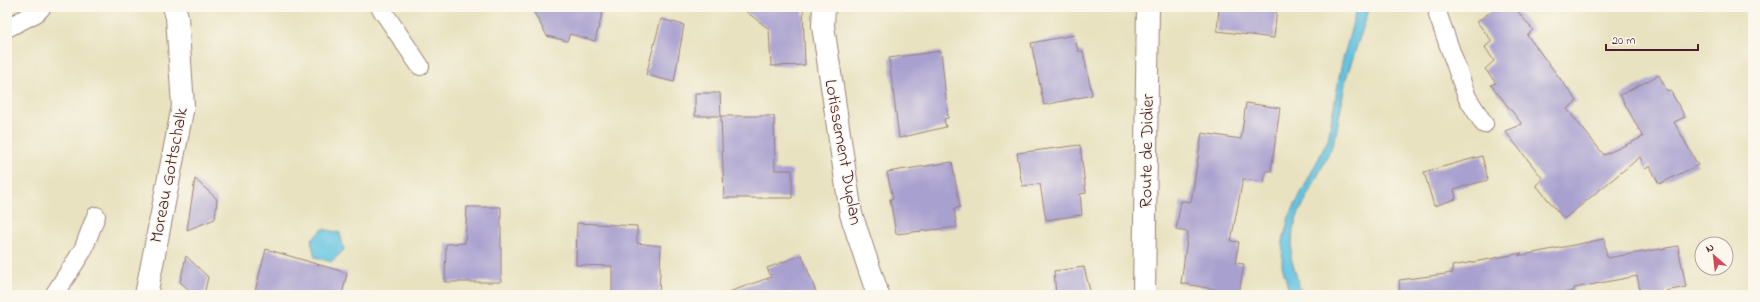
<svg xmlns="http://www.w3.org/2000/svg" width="1760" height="302" font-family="'Indie Flower',sans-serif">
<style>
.water{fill:#63c4e1;stroke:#567286}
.building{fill:#a8a0cf}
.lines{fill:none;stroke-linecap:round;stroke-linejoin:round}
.lane-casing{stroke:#998076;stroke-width:20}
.street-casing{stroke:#998076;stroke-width:24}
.lane{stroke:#fff;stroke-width:18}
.street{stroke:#fff;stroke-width:22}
.labels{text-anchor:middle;stroke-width:3;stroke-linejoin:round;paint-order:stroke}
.street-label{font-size:18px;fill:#4a1f2b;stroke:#fbf7ec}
</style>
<rect width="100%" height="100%" fill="#fbf7ec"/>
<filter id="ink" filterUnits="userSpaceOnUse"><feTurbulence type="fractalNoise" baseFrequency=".025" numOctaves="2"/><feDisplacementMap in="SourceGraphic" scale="8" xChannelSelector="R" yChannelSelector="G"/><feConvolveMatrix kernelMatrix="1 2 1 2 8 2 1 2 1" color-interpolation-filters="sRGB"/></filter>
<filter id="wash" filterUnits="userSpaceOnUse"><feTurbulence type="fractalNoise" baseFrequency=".012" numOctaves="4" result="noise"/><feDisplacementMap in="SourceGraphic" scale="16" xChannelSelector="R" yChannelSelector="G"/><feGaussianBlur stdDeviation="0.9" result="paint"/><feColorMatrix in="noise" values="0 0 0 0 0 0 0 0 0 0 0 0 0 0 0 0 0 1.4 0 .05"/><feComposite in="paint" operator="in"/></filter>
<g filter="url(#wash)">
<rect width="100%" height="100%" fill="#e8e2c0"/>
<path class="water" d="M 1357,7 L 1370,7 L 1346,78 L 1336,134 L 1330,151 L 1297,217 L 1293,229 L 1291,258 L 1302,295 L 1290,295 L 1282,265 L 1283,241 L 1289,217 L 1328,140 L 1341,67 Z
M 323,229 L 340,233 L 344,250 L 331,262 L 315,257 L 311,240 Z"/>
<g id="blocks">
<path class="building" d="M 531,7 L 604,7 L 595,41 L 570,34 L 567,41 L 547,36 Z
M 740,7 L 803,7 L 805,65 L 771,66 L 769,29 Z
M 1219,7 L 1277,7 L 1274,38 L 1217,31 Z
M 1497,7 L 1514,7 L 1533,30 L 1527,35 L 1577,101 L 1567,109 L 1604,155 L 1643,137 L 1620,95 L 1659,75 L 1667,91 L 1670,90 L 1685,117 L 1674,122 L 1698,165 L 1659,184 L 1650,166 L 1645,169 L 1640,157 L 1564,219 L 1536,185 L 1543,179 L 1505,131 L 1522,124 L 1491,85 L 1496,83 L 1485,69 L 1494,61 L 1485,47 L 1492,41 L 1477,22 Z
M 661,19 L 684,25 L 674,82 L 646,75 Z
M 1074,35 L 1078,51 L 1083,51 L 1092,95 L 1044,105 L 1031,43 Z
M 941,51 L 948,118 L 944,119 L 946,127 L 899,138 L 889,58 Z
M 695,93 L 720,93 L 721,116 L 695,116 Z
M 1246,103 L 1280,108 L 1271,171 L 1266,171 L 1264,182 L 1243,179 L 1231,241 L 1239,242 L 1235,263 L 1244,264 L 1239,294 L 1181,283 L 1188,232 L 1176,230 L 1181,201 L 1191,202 L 1202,133 L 1241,139 Z
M 721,116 L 774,116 L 775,170 L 792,170 L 792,198 L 724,198 Z
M 1080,145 L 1086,193 L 1080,194 L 1082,215 L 1046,220 L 1040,184 L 1022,186 L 1017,153 Z
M 1482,156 L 1488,180 L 1454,189 L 1456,199 L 1434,206 L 1424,172 Z
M 952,162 L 960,207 L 954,209 L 957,227 L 896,234 L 890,199 L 893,199 L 887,172 Z
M 195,179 L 217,199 L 215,219 L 187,230 Z
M 467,207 L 501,207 L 501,282 L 445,282 L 446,244 L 465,243 Z
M 577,223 L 637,226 L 637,243 L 661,246 L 659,295 L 612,295 L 612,266 L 576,265 Z
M 1604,239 L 1607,258 L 1678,246 L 1686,287 L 1666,291 L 1666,295 L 1641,295 L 1637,276 L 1574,288 L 1574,291 L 1550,295 L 1400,295 L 1399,280 L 1453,273 L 1452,266 L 1522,253 L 1518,256 Z
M 266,249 L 347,273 L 342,295 L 254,295 Z
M 802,255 L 817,295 L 729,295 L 729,292 L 771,277 L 767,268 Z
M 186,256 L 208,277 L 204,295 L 195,295 L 180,282 Z
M 1084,267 L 1091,295 L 1056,295 L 1054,271 Z"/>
</g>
</g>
<g filter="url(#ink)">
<use href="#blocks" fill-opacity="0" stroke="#998076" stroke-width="1"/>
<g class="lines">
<defs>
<path id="lane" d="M 380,7 L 420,66
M 1438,7 L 1438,15 L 1467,97 L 1484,124
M 7,28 L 36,13 L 42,7
M 54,295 L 83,250 L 96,216"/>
<path id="street" d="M 824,7 L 823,26 L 851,214 L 878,295
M 146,295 L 183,106 L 177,17 L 174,7
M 1144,295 L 1148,7"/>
</defs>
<use href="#lane" class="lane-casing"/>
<use href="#street" class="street-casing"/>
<use href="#lane" class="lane"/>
<use href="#street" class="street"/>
</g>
</g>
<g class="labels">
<g class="street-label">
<text transform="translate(1146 151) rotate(-89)" y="6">Route de Didier</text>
<text transform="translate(844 152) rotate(80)" y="6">Lotissement Duplan</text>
<text transform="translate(168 175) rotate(-79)" y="6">Moreau Gottschalk</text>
</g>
</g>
<rect width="1760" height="302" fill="none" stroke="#fbf7ec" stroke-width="24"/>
<g transform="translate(1714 256) rotate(332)"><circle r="19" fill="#fbf7ec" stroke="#b4a19f"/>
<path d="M0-3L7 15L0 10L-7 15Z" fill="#d1495b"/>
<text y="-6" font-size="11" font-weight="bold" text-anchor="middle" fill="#4a1f2b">N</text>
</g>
<path d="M1606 44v6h92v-6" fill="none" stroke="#4a1f2b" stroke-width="2"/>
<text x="1612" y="44" font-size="12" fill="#4a1f2b" stroke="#fbf7ec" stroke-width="3" paint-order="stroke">20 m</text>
</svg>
